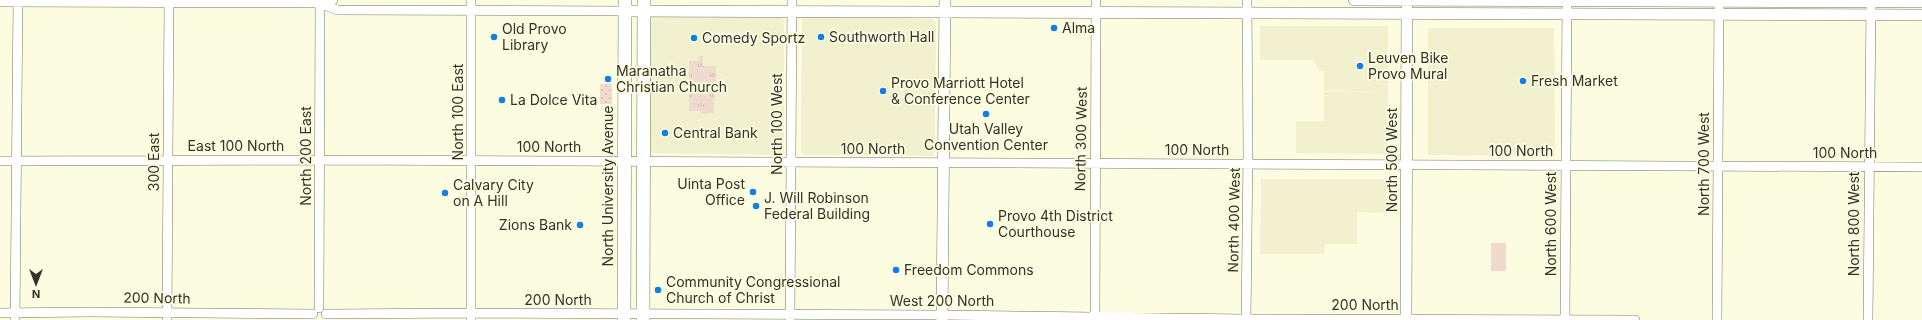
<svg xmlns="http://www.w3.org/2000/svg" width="1922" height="320" font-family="Inter,sans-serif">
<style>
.built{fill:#f1f1cf}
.grass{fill:url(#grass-tufts)}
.park{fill:url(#park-dots)}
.pitch{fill:#f0d9cd}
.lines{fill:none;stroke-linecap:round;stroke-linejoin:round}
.minor-casing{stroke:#77765e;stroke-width:10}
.major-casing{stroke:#77765e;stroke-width:12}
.highway-casing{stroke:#77765e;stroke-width:14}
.minor{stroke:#fff;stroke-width:9}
.major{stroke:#fff;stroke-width:11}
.highway{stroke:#fff;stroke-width:13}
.poi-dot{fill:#107fe7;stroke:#fcfce1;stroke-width:1.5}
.labels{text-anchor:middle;stroke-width:3.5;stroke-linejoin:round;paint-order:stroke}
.poi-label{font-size:14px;fill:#323228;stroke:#fcfce1;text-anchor:start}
.street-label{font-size:14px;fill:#323228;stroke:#fcfce1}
</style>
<defs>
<pattern id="grass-tufts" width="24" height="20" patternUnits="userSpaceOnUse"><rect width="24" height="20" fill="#f0d9cd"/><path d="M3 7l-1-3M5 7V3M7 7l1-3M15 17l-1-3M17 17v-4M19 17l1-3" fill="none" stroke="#cebbb0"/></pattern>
<pattern id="park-dots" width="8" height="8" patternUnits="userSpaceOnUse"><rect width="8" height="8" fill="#f0d9cd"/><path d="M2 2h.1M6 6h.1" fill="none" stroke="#cebbb0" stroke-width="1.8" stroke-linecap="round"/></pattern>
</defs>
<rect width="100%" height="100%" fill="#fcfce1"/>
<path class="built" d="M 646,13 L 779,15 L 784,20 L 784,152 L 781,155 L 651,153 L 648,150 Z
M 806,15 L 931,19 L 936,22 L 935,152 L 932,156 L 804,155 L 801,152 L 802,18 Z
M 1260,26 L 1388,26 L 1388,92 L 1324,91 L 1324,71 L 1319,71 L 1313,60 L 1260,60 Z
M 1428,28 L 1554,28 L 1555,156 L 1428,155 Z
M 1324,92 L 1388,92 L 1387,154 L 1296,153 L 1296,121 L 1324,121 Z
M 1261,179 L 1387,179 L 1387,213 L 1357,212 L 1357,244 L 1325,244 L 1324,254 L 1260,254 Z"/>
<path class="grass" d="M 699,56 L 703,56 L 703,66 L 716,66 L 714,113 L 702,114 L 701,111 L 689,111 L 689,61 L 699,61 Z"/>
<path class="park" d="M 600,84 L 612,84 L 612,104 L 600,104 Z"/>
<path class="pitch" d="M 1491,243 L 1506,243 L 1506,271 L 1491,271 Z"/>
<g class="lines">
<defs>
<path id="minor" d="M 0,2 L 320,3 L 333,0
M 320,3 L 337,10 L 625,11
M 0,161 L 319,160 L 1922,167
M 319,308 L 320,0
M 0,313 L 89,312 L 313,314
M 326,314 L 471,313 L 942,315 L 1246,319 L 1635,320
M 790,319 L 792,0
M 15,320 L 18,0
M 167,320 L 169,0
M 471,320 L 471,0
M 1095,320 L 1096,0
M 1246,320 L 1248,154 L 1247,0
M 1565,320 L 1567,0
M 1717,320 L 1719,0
M 1868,320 L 1871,0"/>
<path id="major" d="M 1354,0 L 1922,2
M 625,11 L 1922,15
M 942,320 L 945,0
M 1406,320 L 1407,9"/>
<path id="highway" d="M 624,320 L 625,0
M 643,320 L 644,0"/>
</defs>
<use href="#minor" class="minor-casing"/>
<use href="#major" class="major-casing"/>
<use href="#highway" class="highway-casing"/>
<use href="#minor" class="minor"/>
<use href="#major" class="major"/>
<use href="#highway" class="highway"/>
</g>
<g class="poi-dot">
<circle cx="1054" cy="28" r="4"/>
<circle cx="494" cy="37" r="4"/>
<circle cx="821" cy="37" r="4"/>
<circle cx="694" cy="38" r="4"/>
<circle cx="1360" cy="66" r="4"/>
<circle cx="608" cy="79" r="4"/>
<circle cx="1523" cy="81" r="4"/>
<circle cx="883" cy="91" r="4"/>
<circle cx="502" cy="100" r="4"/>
<circle cx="986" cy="114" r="4"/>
<circle cx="665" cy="133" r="4"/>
<circle cx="753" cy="192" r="4"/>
<circle cx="445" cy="193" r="4"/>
<circle cx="756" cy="206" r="4"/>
<circle cx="990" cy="224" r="4"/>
<circle cx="580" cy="225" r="4"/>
<circle cx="896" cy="270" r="4"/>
<circle cx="658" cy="290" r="4"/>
</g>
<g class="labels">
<g class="poi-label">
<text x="1062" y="33">Alma</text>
<text x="502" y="34">Old Provo<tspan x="502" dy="16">Library</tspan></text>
<text x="829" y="42">Southworth Hall</text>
<text x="702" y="43">Comedy Sportz</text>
<text x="1368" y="63">Leuven Bike<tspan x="1368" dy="16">Provo Mural</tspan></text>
<text x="616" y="76">Maranatha<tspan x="616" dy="16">Christian Church</tspan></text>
<text x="1531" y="86">Fresh Market</text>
<text x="891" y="88">Provo Marriott Hotel<tspan x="891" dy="16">&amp; Conference Center</tspan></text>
<text x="510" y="105">La Dolce Vita</text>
<text x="986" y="134" text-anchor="middle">Utah Valley<tspan x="986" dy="16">Convention Center</tspan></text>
<text x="673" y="138">Central Bank</text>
<text x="745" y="189" text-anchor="end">Uinta Post<tspan x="745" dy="16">Office</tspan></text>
<text x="453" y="190">Calvary City<tspan x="453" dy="16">on A Hill</tspan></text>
<text x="764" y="203">J. Will Robinson<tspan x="764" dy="16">Federal Building</tspan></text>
<text x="998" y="221">Provo 4th District<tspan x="998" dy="16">Courthouse</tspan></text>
<text x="572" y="230" text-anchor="end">Zions Bank</text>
<text x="904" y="275">Freedom Commons</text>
<text x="666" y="287">Community Congressional<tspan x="666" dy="16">Church of Christ</tspan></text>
</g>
<g class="street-label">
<text transform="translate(458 112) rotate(-90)" y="5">North 100 East</text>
<text transform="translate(777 124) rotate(-90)" y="5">North 100 West</text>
<text transform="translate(1081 139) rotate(-89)" y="5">North 300 West</text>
<text x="236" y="151">East 100 North</text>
<text x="549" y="152">100 North</text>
<text x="873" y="154">100 North</text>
<text x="1197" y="155">100 North</text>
<text x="1521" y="156">100 North</text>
<text x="1845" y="158">100 North</text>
<text transform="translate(306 156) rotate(-90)" y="5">North 200 East</text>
<text transform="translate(1392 160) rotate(-90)" y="5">North 500 West</text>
<text transform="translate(154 162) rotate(-90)" y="5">300 East</text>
<text transform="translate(1704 164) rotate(-90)" y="5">North 700 West</text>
<text transform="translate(608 186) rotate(-90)" y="5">North University Avenue</text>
<text transform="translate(1234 220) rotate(-89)" y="5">North 400 West</text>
<text transform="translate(1551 224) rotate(-90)" y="5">North 600 West</text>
<text transform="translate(1854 224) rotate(-90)" y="5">North 800 West</text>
<text transform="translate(157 298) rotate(1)" y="5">200 North</text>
<text x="558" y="305">200 North</text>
<text x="942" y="306">West 200 North</text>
<text x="1365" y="310">200 North</text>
</g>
</g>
<g transform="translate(36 284) rotate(180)" stroke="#fcfce1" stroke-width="3" paint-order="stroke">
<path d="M0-3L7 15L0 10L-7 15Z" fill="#323228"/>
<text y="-6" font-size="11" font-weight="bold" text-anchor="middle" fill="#323228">N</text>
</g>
</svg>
